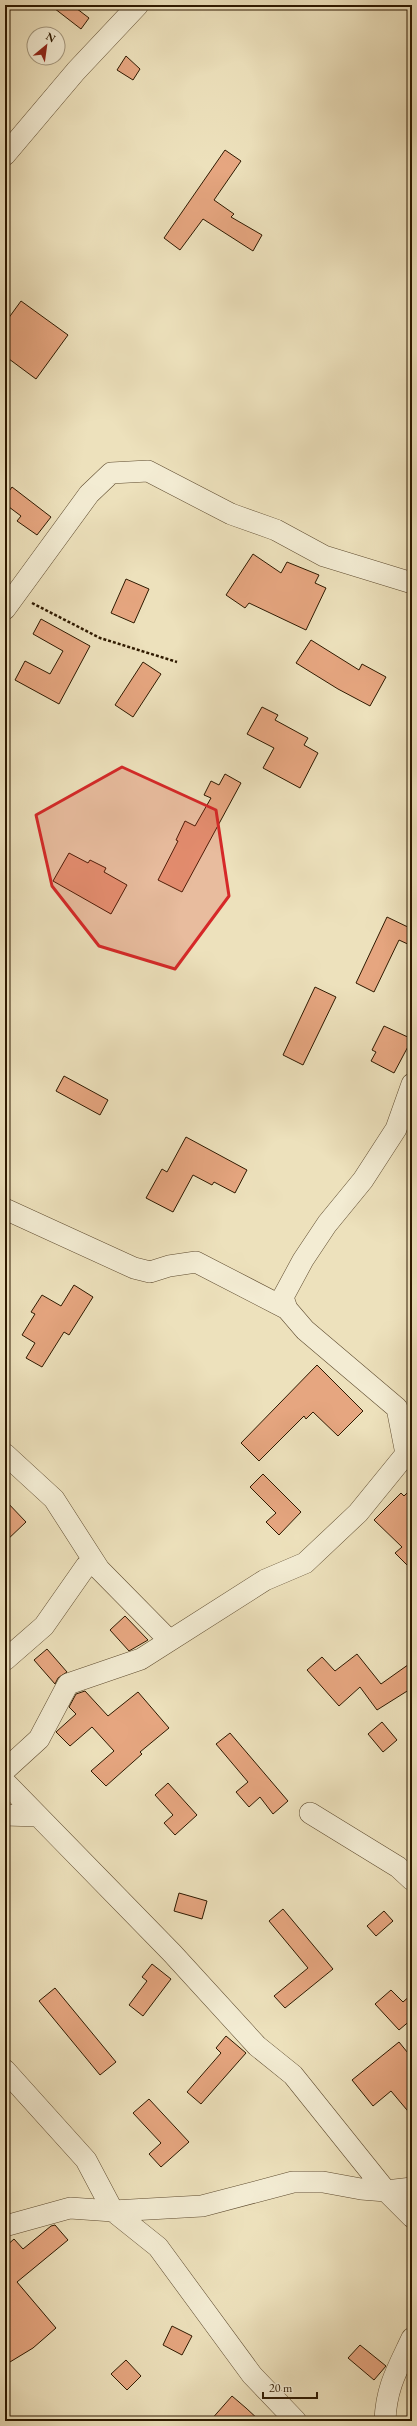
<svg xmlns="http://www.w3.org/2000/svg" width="417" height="2426" font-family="'EB Garamond',serif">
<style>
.building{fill:#e6a680;stroke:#2e1900}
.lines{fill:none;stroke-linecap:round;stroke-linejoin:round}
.street-casing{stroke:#5e4b2f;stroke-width:22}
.path{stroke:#2e1900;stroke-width:2.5;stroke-dasharray:3 2;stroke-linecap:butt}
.street{stroke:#f3ecd3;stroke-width:21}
.marked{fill:#d62828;fill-opacity:0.2;stroke:#d62828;stroke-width:3;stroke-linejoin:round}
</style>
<rect width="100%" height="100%" fill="#ede1bc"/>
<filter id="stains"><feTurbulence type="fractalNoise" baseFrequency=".005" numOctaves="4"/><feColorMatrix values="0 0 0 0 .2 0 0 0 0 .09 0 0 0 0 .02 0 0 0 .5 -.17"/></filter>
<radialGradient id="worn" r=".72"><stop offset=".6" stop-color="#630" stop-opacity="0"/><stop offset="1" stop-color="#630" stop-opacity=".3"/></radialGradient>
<path class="building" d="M 50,5 L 72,5 L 89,18 L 81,29 Z
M 126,56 L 140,69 L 133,80 L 117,70 Z
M 225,150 L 241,161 L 214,200 L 234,214 L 231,217 L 262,235 L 253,251 L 203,219 L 180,250 L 164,238 Z
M 21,301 L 68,335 L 36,379 L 5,356 L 5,323 Z
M 12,487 L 51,517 L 37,535 L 17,521 L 21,516 L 5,504 L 5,497 Z
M 253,554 L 281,573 L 287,562 L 319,575 L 315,583 L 326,588 L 306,630 L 249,603 L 245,608 L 226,595 Z
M 126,579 L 149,589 L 134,623 L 111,613 Z
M 41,619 L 90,646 L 59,704 L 15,680 L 25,661 L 50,674 L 63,651 L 33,634 Z
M 311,640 L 359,670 L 362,664 L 386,677 L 370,706 L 338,689 L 296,663 Z
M 143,662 L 161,674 L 133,717 L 115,705 Z
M 262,707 L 278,715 L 275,720 L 308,738 L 304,745 L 318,753 L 300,788 L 263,768 L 274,748 L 247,734 Z
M 225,774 L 241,783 L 182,892 L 158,880 L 178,841 L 176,840 L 185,821 L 195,826 L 211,798 L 204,795 L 211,781 L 219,785 Z
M 69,853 L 88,863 L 90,860 L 106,868 L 104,872 L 127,885 L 111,914 L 53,881 Z
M 387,917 L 412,929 L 412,946 L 399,940 L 374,992 L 356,983 Z
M 315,987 L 336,997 L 303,1065 L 283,1055 Z
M 384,1026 L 412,1039 L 394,1073 L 371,1061 L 376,1052 L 372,1050 Z
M 64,1076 L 108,1100 L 100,1115 L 56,1091 Z
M 186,1137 L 247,1170 L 235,1193 L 214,1182 L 212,1185 L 193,1175 L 173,1212 L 146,1198 L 162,1169 L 167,1172 Z
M 74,1285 L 93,1297 L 69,1335 L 64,1332 L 42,1367 L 26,1358 L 35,1343 L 22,1335 L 35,1314 L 31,1312 L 42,1295 L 61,1306 Z
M 317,1365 L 363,1411 L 338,1436 L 313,1412 L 306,1419 L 304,1416 L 259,1461 L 241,1443 Z
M 263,1474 L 301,1512 L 279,1535 L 266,1522 L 276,1513 L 250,1487 Z
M 412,1488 L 412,1570 L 395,1553 L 402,1547 L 374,1520 L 401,1493 L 404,1496 Z
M 5,1500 L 26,1522 L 5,1542 Z
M 125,1616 L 148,1640 L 129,1651 L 110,1630 Z
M 47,1649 L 67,1672 L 58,1678 L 55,1684 L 34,1660 Z
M 357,1654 L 381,1684 L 412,1662 L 412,1688 L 377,1710 L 360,1687 L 339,1706 L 307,1670 L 322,1657 L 335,1671 Z
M 85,1691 L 108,1716 L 138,1692 L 169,1728 L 140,1752 L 142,1754 L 106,1786 L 91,1771 L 114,1751 L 92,1727 L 70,1746 L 56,1732 L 76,1714 L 69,1707 L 76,1694 Z
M 382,1722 L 397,1740 L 383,1752 L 368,1734 Z
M 230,1733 L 288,1801 L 273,1814 L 260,1797 L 249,1807 L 236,1792 L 248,1782 L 216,1744 Z
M 168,1783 L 197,1815 L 175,1835 L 164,1823 L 173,1815 L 155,1795 Z
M 179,1893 L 207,1901 L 202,1919 L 174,1911 Z
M 283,1909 L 333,1969 L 285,2008 L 274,1996 L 308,1968 L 269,1921 Z
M 384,1911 L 393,1921 L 376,1936 L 367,1926 Z
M 152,1964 L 171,1979 L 143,2016 L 129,2005 L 147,1981 L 142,1977 Z
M 55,1988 L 116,2062 L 100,2075 L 39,2001 Z
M 391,1990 L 403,2002 L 412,1994 L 412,2019 L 399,2030 L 375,2004 Z
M 226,2036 L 246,2053 L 201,2104 L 187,2092 L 221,2053 L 216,2048 Z
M 399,2042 L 412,2058 L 412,2116 L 391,2091 L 373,2106 L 352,2080 Z
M 149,2099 L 189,2142 L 161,2167 L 149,2154 L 161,2143 L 133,2113 Z
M 55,2225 L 68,2240 L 17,2282 L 56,2328 L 33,2348 L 5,2365 L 5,2247 L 14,2239 L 23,2249 L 51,2226 Z
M 172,2326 L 192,2336 L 182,2355 L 163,2345 Z
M 360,2345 L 386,2366 L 374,2380 L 348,2358 Z
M 126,2360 L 141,2376 L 127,2390 L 111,2374 Z
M 232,2396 L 246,2408 L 260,2421 L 210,2421 Z"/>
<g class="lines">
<defs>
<path id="street" d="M 5,155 L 76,71 L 138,5
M 5,609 L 89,494 L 111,473 L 148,471 L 231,514 L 276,530 L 324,556 L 412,583
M 5,1209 L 134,1268 L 150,1272 L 169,1266 L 196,1262 L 287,1309
M 5,1454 L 54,1499 L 99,1569 L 169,1640
M 5,1660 L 44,1626 L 86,1566
M 5,1770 L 39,1739 L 68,1684 L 141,1659 L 265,1580 L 305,1563 L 358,1513 L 406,1454 L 397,1408 L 305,1330 L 287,1309 L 283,1297 L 303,1260 L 327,1224 L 363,1180 L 396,1129 L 412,1084
M 5,1782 L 172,1953 L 257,2046 L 293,2075 L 386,2191 L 412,2217
M 310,1813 L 398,1867 L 412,1880
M 5,1815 L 38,1816
M 5,2070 L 86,2160 L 113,2211 L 158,2247 L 252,2375 L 296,2421
M 5,2226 L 70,2208 L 113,2211 L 202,2206 L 293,2182 L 323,2182 L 361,2189 L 386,2191 L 412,2188
M 385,2421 C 386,2387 398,2368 412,2338"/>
</defs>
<use href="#street" class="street-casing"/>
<path class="path" d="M 32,603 L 100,638 L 177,662"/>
<use href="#street" class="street"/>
</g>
<path class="marked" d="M 122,767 L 216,810 L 229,896 L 175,969 L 99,946 L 52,886 L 36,815 Z"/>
<rect width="417" height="2426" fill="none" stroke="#ede1bc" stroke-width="20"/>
<rect x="6" y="6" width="405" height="2414" fill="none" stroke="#2e1900" stroke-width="2"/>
<rect x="10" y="10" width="397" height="2406" fill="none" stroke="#2e1900"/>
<g transform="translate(46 46) rotate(29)"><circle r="19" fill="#f3ecd3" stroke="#a4987f"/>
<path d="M0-3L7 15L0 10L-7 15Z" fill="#8f2418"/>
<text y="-6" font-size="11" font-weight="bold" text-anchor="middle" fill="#2e1900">N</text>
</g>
<path d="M263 2392v6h54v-6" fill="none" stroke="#2e1900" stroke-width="2"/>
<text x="269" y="2392" font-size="12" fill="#2e1900" stroke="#f3ecd3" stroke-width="3" paint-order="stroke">20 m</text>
<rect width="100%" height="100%" filter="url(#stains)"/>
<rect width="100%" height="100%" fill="url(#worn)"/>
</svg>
